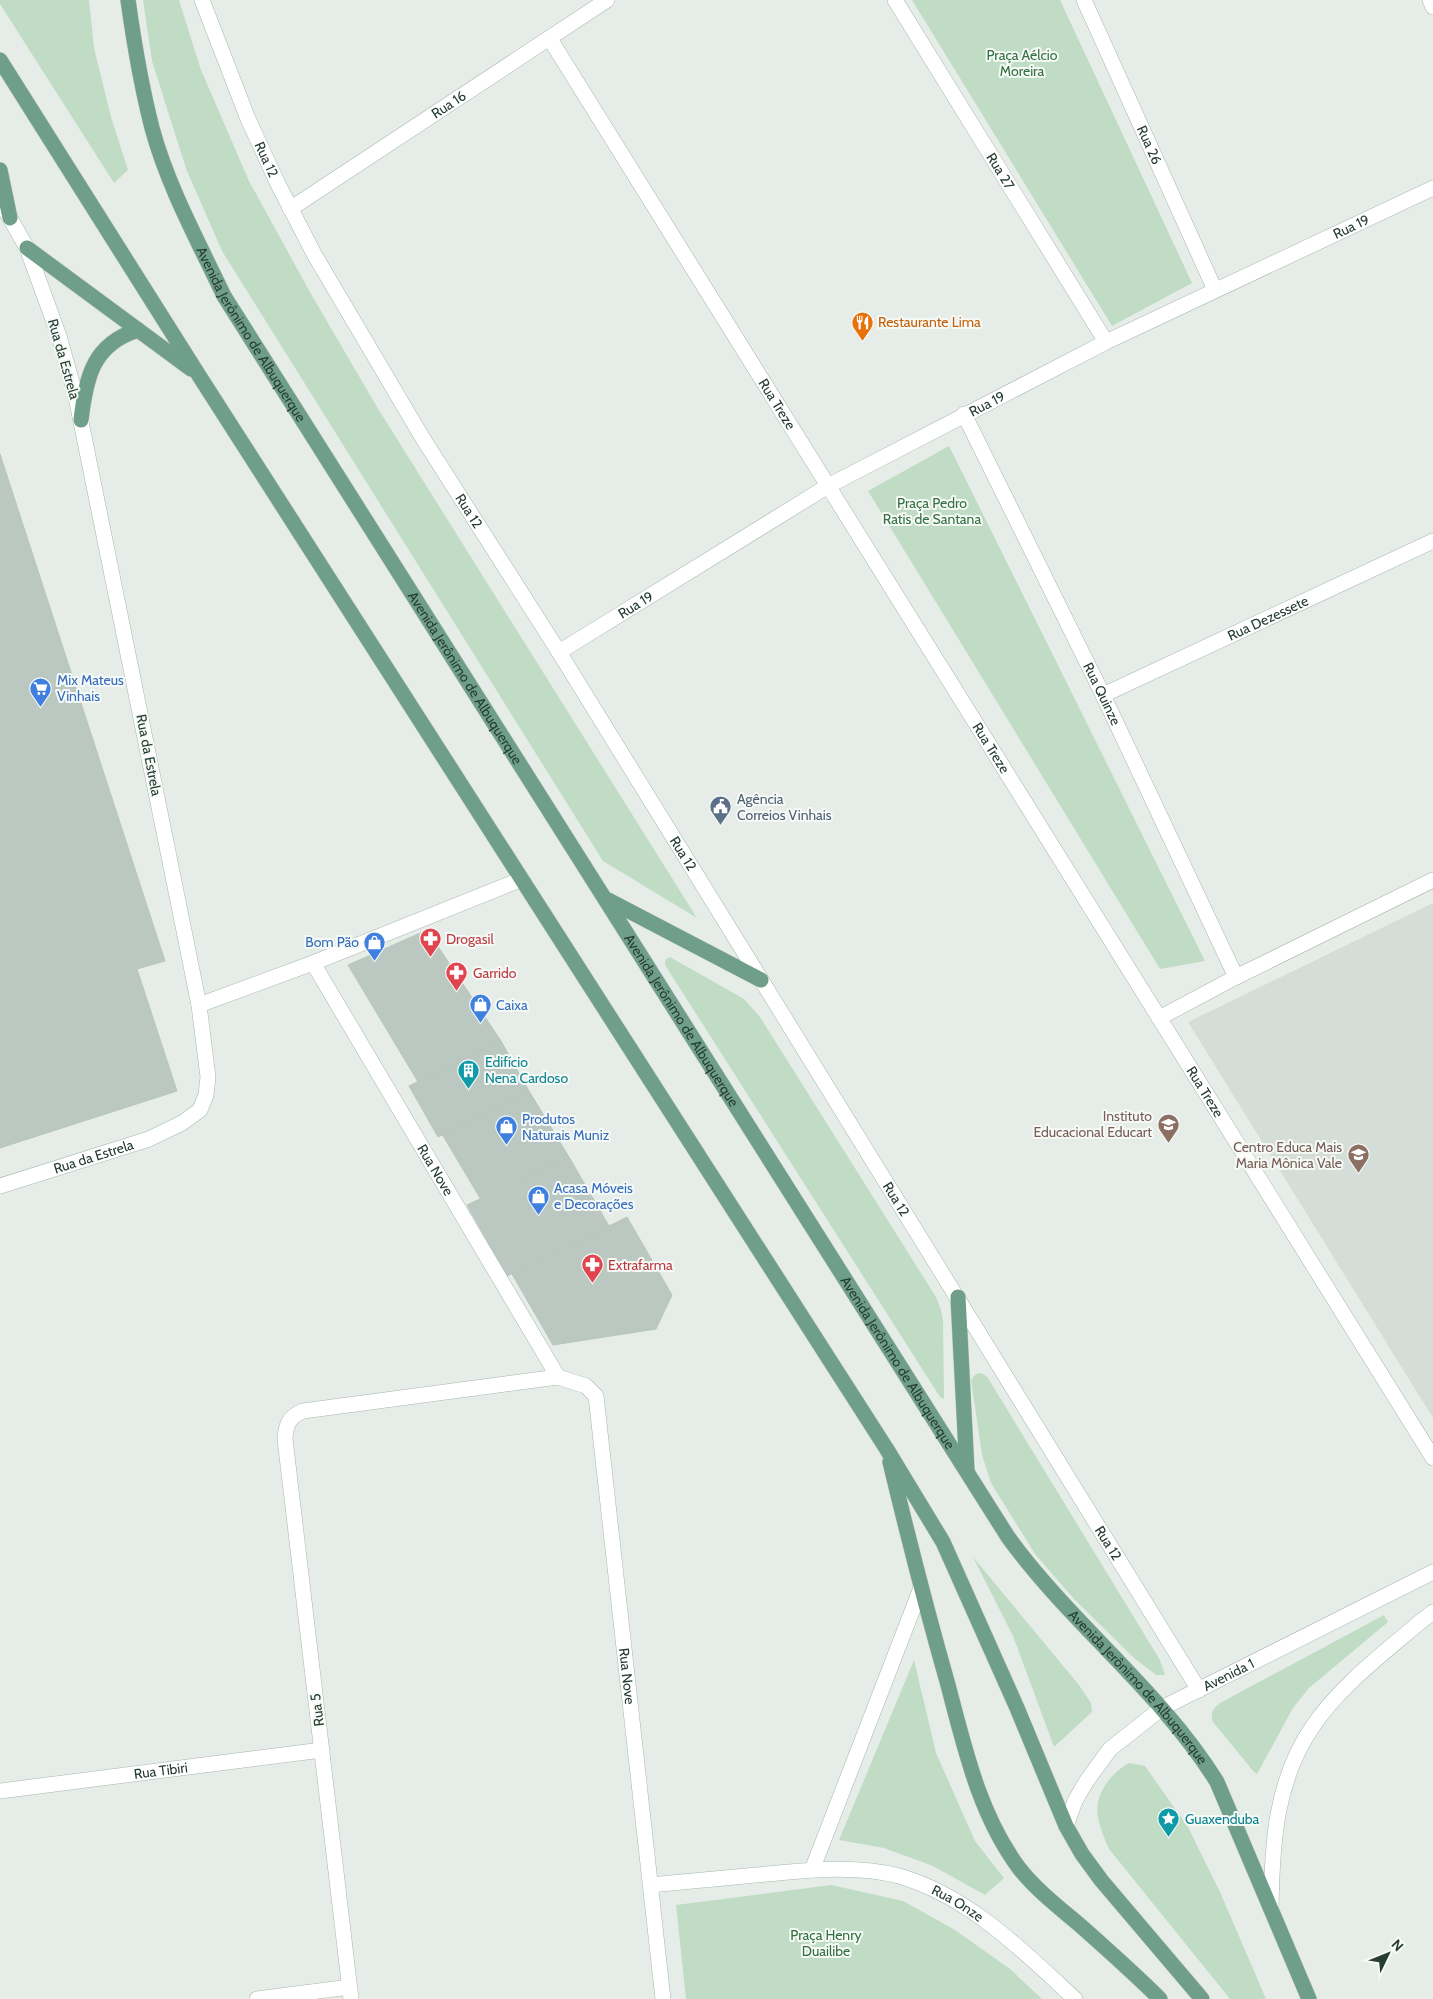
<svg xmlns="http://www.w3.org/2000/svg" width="1433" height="1999" font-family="Cabin,sans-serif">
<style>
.built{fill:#d4ddd7}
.green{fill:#c1dcc4}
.building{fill:#bbc8c1;stroke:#b8c6be}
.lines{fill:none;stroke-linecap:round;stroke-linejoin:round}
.street-casing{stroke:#a9b5ae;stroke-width:16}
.secondary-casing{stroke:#a5b8ae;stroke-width:16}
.primary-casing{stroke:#c2c9c6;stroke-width:16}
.street{stroke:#fff;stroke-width:15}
.secondary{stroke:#fff;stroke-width:15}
.primary{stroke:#6f9e8a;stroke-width:15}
.labels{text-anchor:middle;stroke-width:4;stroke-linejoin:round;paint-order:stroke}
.park-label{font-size:14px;fill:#347041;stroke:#f6faf7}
.street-label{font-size:14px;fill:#263d33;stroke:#f6faf7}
.food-label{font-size:14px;fill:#c56008;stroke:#f6faf7;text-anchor:start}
.shop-label{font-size:14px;fill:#366cbe;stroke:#f6faf7;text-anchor:start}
.service-label{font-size:14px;fill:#4e5e75;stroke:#f6faf7;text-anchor:start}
.health-label{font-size:14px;fill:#be3a42;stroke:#f6faf7;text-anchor:start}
.culture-label{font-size:14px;fill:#0d838f;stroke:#f6faf7;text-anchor:start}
.education-label{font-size:14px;fill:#785e54;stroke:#f6faf7;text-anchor:end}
</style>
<rect width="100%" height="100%" fill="#e6ede8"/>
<path class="built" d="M 1433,903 L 1433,1418 L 1188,1022 Z"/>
<path class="green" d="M 0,0 L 89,0 L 94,48 L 111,117 L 128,170 L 114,183 L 0,4 Z
M 143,0 L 179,0 L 201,70 L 249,181 L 311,294 L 377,407 L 697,918 L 603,861 L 222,251 L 187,171 L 169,115 L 152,61 Z
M 912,0 L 1060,0 L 1192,283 L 1112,326 Z
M 949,446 L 1205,961 L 1160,969 L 868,491 Z
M 670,957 L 744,999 L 760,1017 L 936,1297 L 941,1310 L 943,1320 L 944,1399 L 940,1397 L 665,965 L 665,960 Z
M 978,1373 L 983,1374 L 988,1378 L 1160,1660 L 1165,1675 L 1156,1675 L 1134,1658 L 1074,1599 L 1035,1554 L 991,1483 L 982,1455 L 971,1380 L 974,1376 Z
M 973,1557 L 1079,1685 L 1091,1703 L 1092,1712 L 1054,1747 L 1013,1636 Z
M 1384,1615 L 1388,1622 L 1309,1688 L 1293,1708 L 1257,1774 L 1254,1772 L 1213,1722 C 1210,1712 1213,1709 1220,1703 Z
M 914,1660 L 936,1753 L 975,1841 L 1004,1878 L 985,1895 L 933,1866 L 884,1848 L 839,1840 Z
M 1129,1763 L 1145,1766 L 1188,1827 L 1220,1892 L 1266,1999 L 1230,1999 L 1109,1849 C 1098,1824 1090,1805 1108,1781 C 1115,1773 1120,1768 1129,1763 Z
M 831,1885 L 903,1901 L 955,1930 L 1010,1969 L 1042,1999 L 686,1999 L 676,1905 Z"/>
<path class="building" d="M 0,454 L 165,961 L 137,969 L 177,1091 L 0,1148 Z
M 427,930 L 501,1041 L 418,1082 L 348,965 Z
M 501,1041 L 529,1091 L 438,1137 L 409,1086 Z
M 529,1091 L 569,1157 L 480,1198 L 442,1134 Z
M 569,1157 L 609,1226 L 507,1276 L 467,1205 Z
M 627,1217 L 672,1295 L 656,1329 L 553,1345 L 512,1274 Z"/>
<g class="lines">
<defs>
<g id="street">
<path id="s1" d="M 895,0 L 1106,342"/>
<path id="s2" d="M 1084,0 L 1215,290"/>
<path d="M 1430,0 L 1433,7"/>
<path id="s3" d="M 550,39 L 1433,1458"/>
<path id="s4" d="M 290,209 L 607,0"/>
<path id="s5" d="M 964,414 L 1103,695 L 1236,977"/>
<path id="s6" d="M 559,652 L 828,486 L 1106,342 L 1433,188"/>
<path id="s7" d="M 1103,695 L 1433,541"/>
<path d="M 313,963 L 522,879"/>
<path d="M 1159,1018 L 1236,977 L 1433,880"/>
<path id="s8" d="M 0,1791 L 322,1750"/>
<path d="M 257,1999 L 350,1987"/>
<path d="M 351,1999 L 285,1439 C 286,1424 289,1417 303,1411 L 558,1377"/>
</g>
<g id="secondary">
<path id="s9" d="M 202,0 L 248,119 L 277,182 L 314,254 L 422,437 L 559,652 L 1199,1690"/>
<path id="s10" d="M 199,1005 L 313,963 L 558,1377 L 586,1386 L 596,1396 L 663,1999"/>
<path id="s11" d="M 0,1186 L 149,1139 L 182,1123 L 200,1110 L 206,1095 L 208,1077 L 199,1005 L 76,397 L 59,336 L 27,248 L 4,208"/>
<path id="s12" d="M 1066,1826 L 1075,1801 L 1086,1782 L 1110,1749 L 1162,1708 L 1433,1572"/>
<path d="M 812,1870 L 921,1588"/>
<path id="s13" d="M 650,1885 C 689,1881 728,1878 767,1874 C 810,1870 856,1865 899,1876 C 969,1896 1023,1951 1075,1999"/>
<path d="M 1271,1909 C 1272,1845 1275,1781 1313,1726 C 1340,1686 1384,1653 1420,1622 L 1433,1612"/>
</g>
<g id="primary">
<path id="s14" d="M 128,0 C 134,43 141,85 152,128 C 168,187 198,241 224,296 L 1008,1537 C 1071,1624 1160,1690 1217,1782 L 1309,1999"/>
<path d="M 0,60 L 198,374 L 886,1448 L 943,1542 L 1017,1708 L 1066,1826 L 1082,1854 L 1101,1880 L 1202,1999"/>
<path d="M 0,170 L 10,218"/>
<path d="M 27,248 L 191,369"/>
<path d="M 81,420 C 86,377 93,344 138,330"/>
<path d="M 608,900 L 761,980"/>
<path d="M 958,1297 L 967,1471"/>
<path d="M 890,1462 C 908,1537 927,1611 948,1685 C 965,1749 979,1814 1019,1868 C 1036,1890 1061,1909 1082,1927 C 1109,1951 1135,1974 1160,1999"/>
</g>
</defs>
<use href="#street" class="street-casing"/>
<use href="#secondary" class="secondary-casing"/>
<use href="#primary" class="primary-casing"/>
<use href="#street" class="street"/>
<use href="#secondary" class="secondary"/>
<use href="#primary" class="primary"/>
</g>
<defs>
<symbol id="restaurant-pin" viewBox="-11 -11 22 30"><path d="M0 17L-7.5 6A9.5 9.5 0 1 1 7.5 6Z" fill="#e8710a" stroke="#f6faf7"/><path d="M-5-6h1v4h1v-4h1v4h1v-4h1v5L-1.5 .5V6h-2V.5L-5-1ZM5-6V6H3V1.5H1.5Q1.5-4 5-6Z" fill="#fff"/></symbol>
<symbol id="supermarket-pin" viewBox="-11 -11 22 30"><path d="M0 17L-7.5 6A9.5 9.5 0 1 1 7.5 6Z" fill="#3f7fe0" stroke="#f6faf7"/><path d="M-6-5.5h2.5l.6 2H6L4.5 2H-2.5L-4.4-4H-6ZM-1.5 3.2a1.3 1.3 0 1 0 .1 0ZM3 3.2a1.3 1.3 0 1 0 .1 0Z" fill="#fff"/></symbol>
<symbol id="civic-pin" viewBox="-11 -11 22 30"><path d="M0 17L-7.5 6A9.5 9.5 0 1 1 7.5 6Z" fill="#5c6f8a" stroke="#f6faf7"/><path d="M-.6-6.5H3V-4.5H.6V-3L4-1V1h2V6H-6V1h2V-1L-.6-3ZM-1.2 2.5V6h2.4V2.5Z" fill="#fff"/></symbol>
<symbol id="pharmacy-pin" viewBox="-11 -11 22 30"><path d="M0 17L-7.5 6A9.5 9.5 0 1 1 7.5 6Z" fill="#e0444e" stroke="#f6faf7"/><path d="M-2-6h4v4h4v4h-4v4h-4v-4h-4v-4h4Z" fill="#fff"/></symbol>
<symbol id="shop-pin" viewBox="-11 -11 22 30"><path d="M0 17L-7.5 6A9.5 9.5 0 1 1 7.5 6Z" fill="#3f7fe0" stroke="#f6faf7"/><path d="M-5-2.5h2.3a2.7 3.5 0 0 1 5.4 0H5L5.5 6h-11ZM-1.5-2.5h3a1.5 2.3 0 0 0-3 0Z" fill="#fff"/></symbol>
<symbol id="building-pin" viewBox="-11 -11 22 30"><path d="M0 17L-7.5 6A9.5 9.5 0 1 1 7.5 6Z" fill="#0f9aa8" stroke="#f6faf7"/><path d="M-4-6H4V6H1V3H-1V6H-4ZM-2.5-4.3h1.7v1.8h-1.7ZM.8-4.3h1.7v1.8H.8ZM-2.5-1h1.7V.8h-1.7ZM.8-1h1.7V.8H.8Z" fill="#fff"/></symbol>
<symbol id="school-pin" viewBox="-11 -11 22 30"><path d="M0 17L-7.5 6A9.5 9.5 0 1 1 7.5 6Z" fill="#8d6e63" stroke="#f6faf7"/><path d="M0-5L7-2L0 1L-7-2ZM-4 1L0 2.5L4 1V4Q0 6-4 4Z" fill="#fff"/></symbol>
<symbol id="sight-pin" viewBox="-11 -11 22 30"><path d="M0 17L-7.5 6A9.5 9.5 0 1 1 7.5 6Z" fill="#0f9aa8" stroke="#f6faf7"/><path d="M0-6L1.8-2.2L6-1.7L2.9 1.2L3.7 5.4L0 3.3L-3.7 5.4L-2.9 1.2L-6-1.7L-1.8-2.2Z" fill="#fff"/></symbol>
</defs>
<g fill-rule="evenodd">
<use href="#restaurant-pin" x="850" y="310" width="25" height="34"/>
<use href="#supermarket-pin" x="28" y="676" width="25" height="34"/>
<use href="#civic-pin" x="708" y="794" width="25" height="34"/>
<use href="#pharmacy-pin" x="418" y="926" width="25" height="34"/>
<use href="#shop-pin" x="362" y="930" width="25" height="34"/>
<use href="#pharmacy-pin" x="444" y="960" width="25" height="34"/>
<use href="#shop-pin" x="468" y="992" width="25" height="34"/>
<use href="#building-pin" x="456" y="1058" width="25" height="34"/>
<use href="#school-pin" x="1156" y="1112" width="25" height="34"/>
<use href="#shop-pin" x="494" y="1114" width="25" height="34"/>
<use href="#school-pin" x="1346" y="1142" width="25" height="34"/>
<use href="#shop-pin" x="526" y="1184" width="25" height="34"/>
<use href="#pharmacy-pin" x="580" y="1252" width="25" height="34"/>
<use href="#sight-pin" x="1156" y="1806" width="25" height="34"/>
</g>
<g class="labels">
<g class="park-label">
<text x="1022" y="60">Praça Aélcio<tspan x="1022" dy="16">Moreira</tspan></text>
<text x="932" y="508">Praça Pedro<tspan x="932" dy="16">Ratis de Santana</tspan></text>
<text x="826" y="1940">Praça Henry<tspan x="826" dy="16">Duailibe</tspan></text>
</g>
<g class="street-label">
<text dy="5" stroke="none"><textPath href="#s4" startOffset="190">Rua 16</textPath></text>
<text dy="5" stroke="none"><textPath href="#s2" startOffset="159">Rua 26</textPath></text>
<text dy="5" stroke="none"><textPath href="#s9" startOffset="172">Rua 12</textPath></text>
<text dy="5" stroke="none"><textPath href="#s1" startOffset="201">Rua 27</textPath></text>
<text dy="5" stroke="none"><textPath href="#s6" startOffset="900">Rua 19</textPath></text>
<text dy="5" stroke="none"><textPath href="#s14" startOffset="360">Avenida Jerônimo de Albuquerque</textPath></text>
<text transform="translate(64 359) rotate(74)" y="5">Rua da Estrela</text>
<text dy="5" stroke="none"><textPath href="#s6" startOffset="495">Rua 19</textPath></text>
<text dy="5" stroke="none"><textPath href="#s3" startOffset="430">Rua Treze</textPath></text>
<text dy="5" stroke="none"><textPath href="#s9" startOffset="578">Rua 12</textPath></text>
<text dy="5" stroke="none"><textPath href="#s6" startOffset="90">Rua 19</textPath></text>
<text dy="5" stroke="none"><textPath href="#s7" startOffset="182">Rua Dezessete</textPath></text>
<text dy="5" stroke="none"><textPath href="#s14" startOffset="765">Avenida Jerônimo de Albuquerque</textPath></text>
<text dy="5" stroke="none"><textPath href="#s5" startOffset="312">Rua Quinze</textPath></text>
<text dy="5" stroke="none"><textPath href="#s3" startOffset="835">Rua Treze</textPath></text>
<text transform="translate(149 755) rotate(79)" y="5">Rua da Estrela</text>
<text dy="5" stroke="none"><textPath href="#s9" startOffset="982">Rua 12</textPath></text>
<text dy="5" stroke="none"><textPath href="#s14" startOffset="1170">Avenida Jerônimo de Albuquerque</textPath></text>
<text dy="5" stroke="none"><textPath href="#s3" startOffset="1240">Rua Treze</textPath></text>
<text dy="5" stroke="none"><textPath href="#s11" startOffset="98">Rua da Estrela</textPath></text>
<text dy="5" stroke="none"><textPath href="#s10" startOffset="362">Rua Nove</textPath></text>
<text dy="5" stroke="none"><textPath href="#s9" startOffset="1388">Rua 12</textPath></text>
<text dy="5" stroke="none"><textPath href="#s14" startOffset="1575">Avenida Jerônimo de Albuquerque</textPath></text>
<text dy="5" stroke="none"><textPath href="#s9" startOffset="1792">Rua 12</textPath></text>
<text dy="5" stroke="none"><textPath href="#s12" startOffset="230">Avenida 1</textPath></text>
<text dy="5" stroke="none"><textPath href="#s10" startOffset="928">Rua Nove</textPath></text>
<text dy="5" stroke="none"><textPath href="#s14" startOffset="1980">Avenida Jerônimo de Albuquerque</textPath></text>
<text transform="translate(317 1710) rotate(-97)" y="5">Rua 5</text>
<text dy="5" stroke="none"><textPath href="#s8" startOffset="162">Rua Tibiri</textPath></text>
<text dy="5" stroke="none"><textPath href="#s13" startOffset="315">Rua Onze</textPath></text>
</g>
<g class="food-label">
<text x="878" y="327">Restaurante Lima</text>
</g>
<g class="shop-label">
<text x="57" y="685">Mix Mateus<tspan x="57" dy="16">Vinhais</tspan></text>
<text x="359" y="947" text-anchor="end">Bom Pão</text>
<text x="496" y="1010">Caixa</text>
<text x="522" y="1124">Produtos<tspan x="522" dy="16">Naturais Muniz</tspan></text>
<text x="554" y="1193">Acasa Móveis<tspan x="554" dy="16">e Decorações</tspan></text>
</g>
<g class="service-label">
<text x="737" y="804">Agência<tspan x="737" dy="16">Correios Vinhais</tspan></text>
</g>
<g class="health-label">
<text x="446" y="944">Drogasil</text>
<text x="473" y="978">Garrido</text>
<text x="608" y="1270">Extrafarma</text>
</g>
<g class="culture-label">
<text x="485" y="1067">Edifício<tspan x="485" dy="16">Nena Cardoso</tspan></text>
<text x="1185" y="1824">Guaxenduba</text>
</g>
<g class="education-label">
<text x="1152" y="1121">Instituto<tspan x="1152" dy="16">Educacional Educart</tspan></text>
<text x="1342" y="1152">Centro Educa Mais<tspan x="1342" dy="16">Maria Mônica Vale</tspan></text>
</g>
</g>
<g transform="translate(1388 1954) rotate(47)" stroke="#f6faf7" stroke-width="4" paint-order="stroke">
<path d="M0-4L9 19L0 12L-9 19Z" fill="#263d33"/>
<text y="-8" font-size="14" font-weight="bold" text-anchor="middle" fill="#263d33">N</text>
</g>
</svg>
